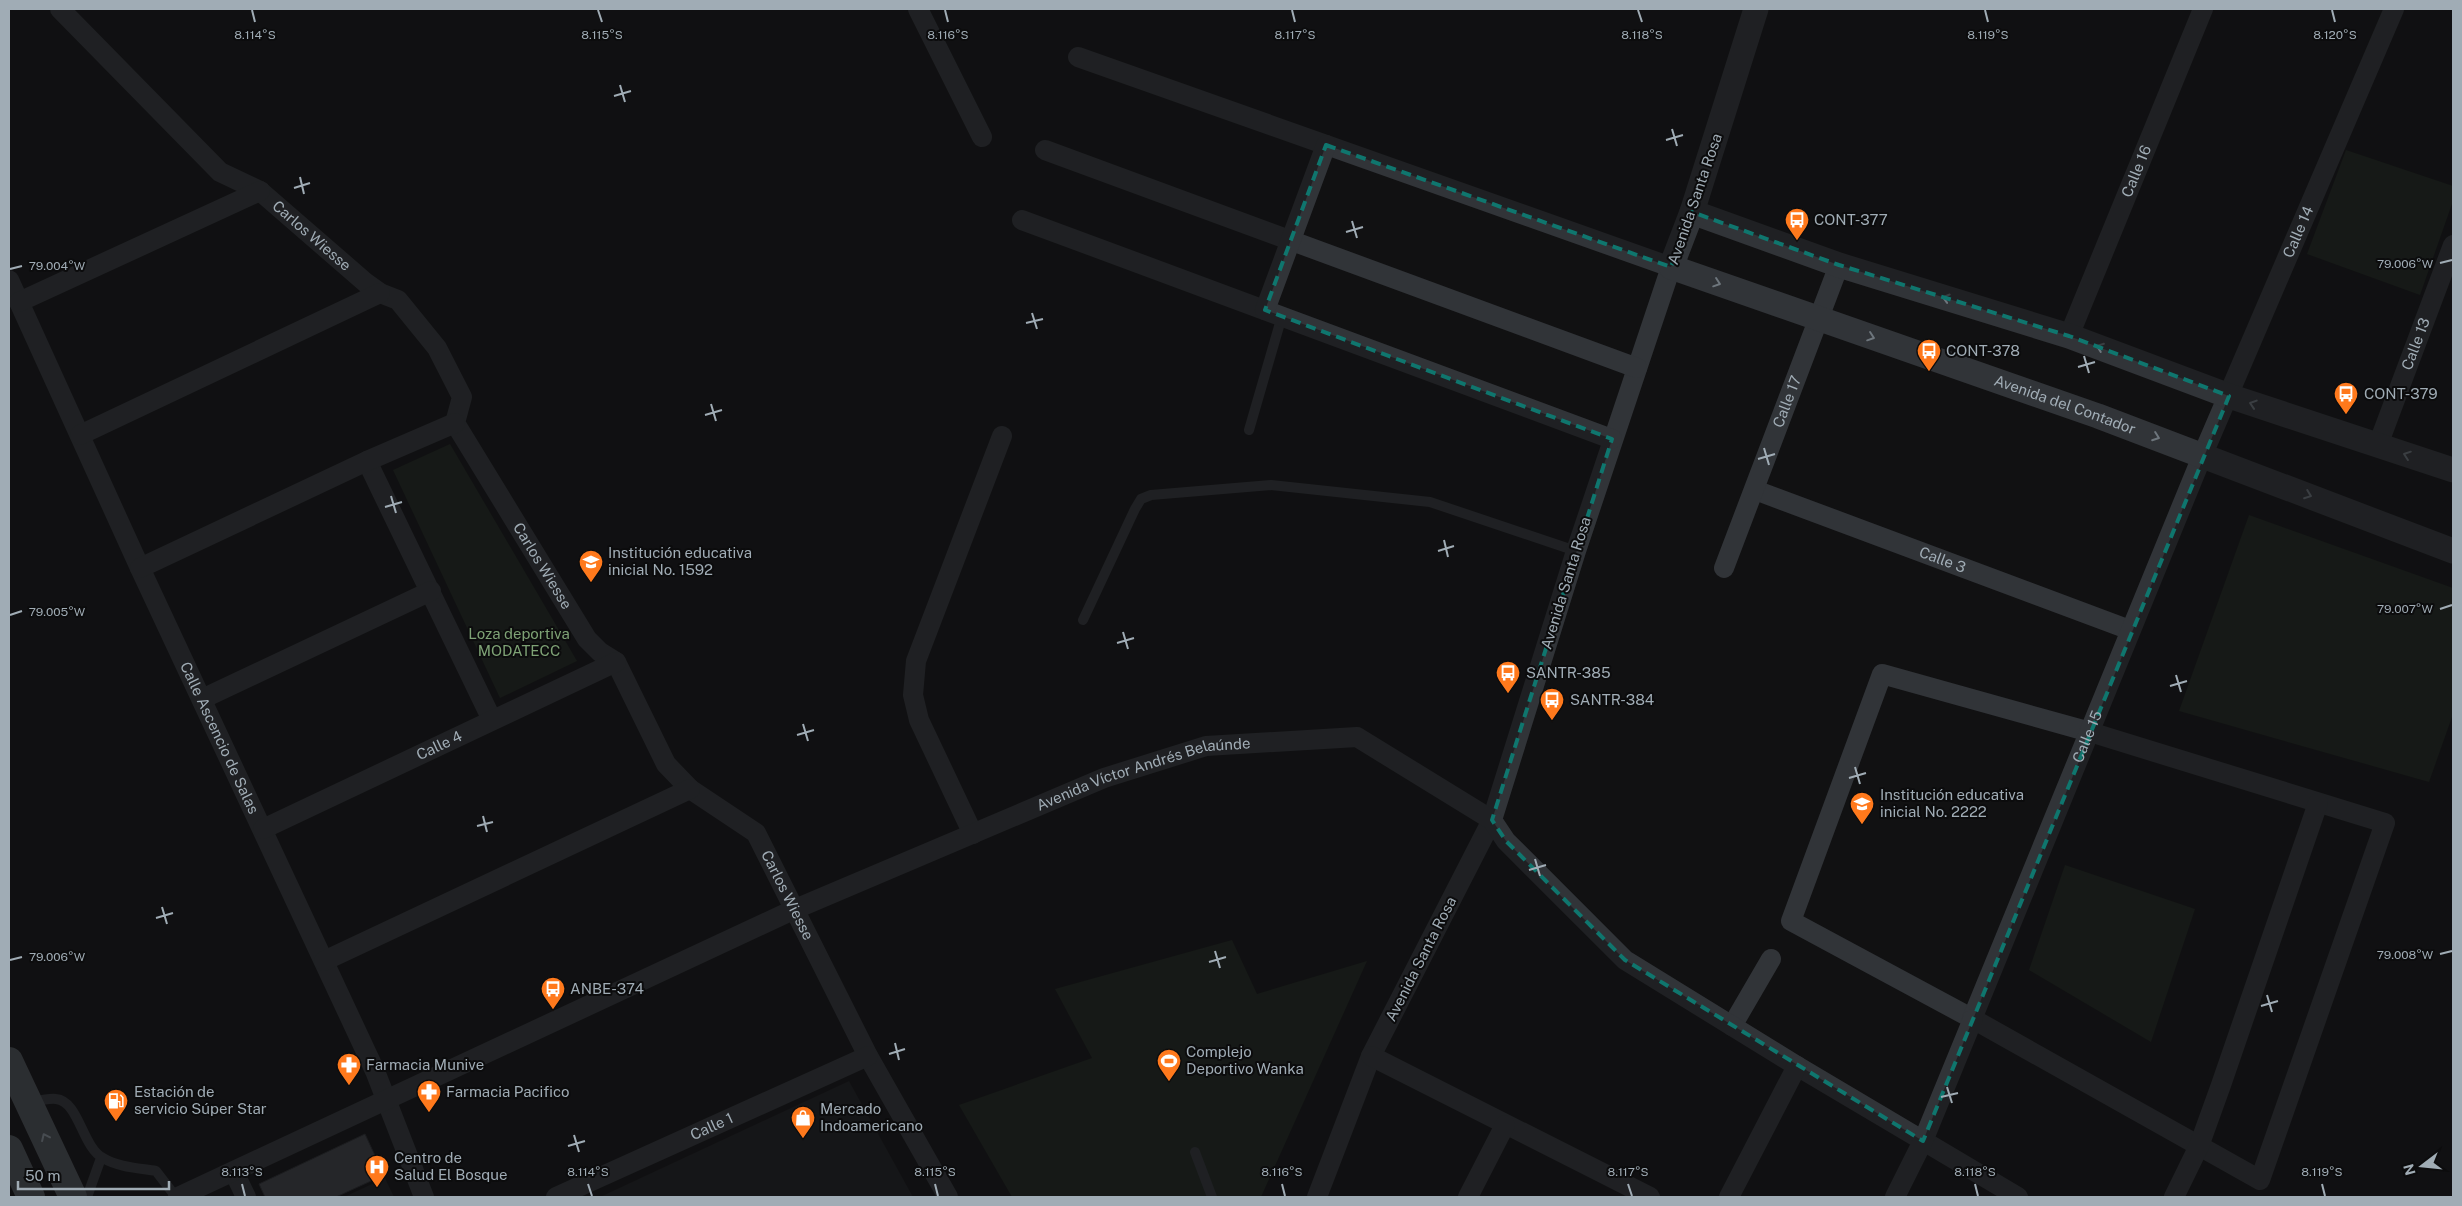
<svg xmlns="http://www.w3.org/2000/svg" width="2462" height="1206" font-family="'Public Sans',sans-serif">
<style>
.built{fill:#1c1d1f}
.park{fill:#1d251d}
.building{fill:#3e4246;stroke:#2a2b2f}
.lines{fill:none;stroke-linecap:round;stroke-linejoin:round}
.service{stroke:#313438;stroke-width:10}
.minor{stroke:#313438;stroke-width:20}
.tertiary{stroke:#313438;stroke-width:25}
.primary{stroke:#4d5257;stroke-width:28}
.oneway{stroke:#6e767d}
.oneway2{stroke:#8b969e}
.marked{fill:none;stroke:#0f766e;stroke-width:4;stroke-dasharray:10 6;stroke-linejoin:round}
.ticks{fill:none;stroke:#a0acb5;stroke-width:2}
.labels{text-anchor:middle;stroke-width:4;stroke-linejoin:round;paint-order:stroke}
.street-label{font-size:15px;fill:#a0acb5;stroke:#0c0c0d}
.poi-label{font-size:15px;fill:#a0acb5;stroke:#0c0c0d;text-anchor:start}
.park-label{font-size:15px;fill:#7ea275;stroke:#0c0c0d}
.ticks-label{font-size:12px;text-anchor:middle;fill:#a0acb5;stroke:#0c0c0d;stroke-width:4;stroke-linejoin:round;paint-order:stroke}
</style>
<rect width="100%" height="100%" fill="#111112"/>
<path class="built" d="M 849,1081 L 913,1197 L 600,1197 Z
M 385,1178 L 394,1197 L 344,1197 Z"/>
<path class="park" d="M 2346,150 L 2453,186 L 2453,201 L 2420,295 L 2307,254 Z
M 450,444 L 577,661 L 500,698 L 393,470 Z
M 2249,515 L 2453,588 L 2453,714 L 2429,782 L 2179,711 Z
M 2065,865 L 2195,909 L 2151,1042 L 2029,970 Z
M 1232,940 L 1257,994 L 1367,961 L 1261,1197 L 1012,1197 L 959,1105 L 1092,1058 L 1055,989 Z"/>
<path class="building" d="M 365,1134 L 384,1175 L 336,1197 L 265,1197 L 259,1184 Z"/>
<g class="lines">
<path class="service" d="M 1249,430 L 1282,316
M 1083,620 L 1135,509 L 1141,499 L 1151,495 L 1271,485 L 1430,502 L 1576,551
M 29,1103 C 38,1101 48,1098 56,1099 C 79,1101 82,1147 103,1158 C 118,1167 138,1168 156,1171 L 176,1197
M 1195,1152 L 1212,1197
M 87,1197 L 101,1158"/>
<g class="minor">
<path id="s1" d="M 60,9 L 220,172 L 260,191 L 366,283 L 380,293 L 398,300 L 437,348 L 462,397 L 455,423 L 587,639 L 600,652 L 616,662 L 666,764 L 690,789 L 756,833 L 868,1056 L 948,1197"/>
<path d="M 918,9 L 982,137"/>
<path d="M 1078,57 L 1671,267 L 1576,551 L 1492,820 L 1371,1056 L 1317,1197"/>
<path d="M 1045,150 L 1637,368"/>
<path d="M 1022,220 L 1612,439"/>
<path id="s2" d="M 9,280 L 140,568 L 375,1071 L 424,1197"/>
<path d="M 19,302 L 260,191"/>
<path d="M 1265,310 L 1326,145"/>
<path id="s3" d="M 2069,336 L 2203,9"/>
<path d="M 80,435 L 380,293"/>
<path id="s4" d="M 2378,445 L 2453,245"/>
<path d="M 367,461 L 492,720"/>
<path id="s5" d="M 1755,490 L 2130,630"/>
<path d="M 140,568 L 367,461 L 455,423"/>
<path id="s6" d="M 1724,568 L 1839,265"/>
<path d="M 1882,674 L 2090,732 L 2385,823 L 2260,1180 L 1973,1019 L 1791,921 Z"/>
<path d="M 202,699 L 431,591"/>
<path id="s7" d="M 263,829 L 616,662"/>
<path d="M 973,834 L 919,720 L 913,695 L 916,661 L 1002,436"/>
<path d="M 324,961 L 690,789"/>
<path id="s8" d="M 1972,1019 L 2203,454 L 2394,9"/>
<path d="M 1732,1026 L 1771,959"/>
<path d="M 1371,1056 L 1650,1197"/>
<path d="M 234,1172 L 246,1197"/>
<path id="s9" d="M 178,1197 L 793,910 L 1104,778 L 1206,746 L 1357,737 L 1492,820 L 1506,841 L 1625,960 L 1797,1066 L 2018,1197"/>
<path id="s10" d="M 556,1197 L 868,1056"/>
<path d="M 1468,1197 L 1505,1125"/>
<path d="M 1729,1197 L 1797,1066"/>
<path d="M 1895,1197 L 1923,1141 L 1973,1019"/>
<path d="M 2174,1197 L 2199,1146 L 2221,1085 L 2318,803"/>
</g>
<g class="tertiary">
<path id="s11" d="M 1756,9 L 1692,212 L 1671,267 L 2098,416 L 2453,551"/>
<path d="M 1692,212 L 1839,265 L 2069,336 L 2229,396 L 2453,470"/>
</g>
<path class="primary" d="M 9,1061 L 73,1197
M 9,1149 L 31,1197"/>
</g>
<defs><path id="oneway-chevron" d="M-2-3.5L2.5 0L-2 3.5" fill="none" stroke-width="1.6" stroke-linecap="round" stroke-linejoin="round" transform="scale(1.25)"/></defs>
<g class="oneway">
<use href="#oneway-chevron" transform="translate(1717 283) rotate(19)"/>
<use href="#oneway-chevron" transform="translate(1946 298) rotate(-163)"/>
<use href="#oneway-chevron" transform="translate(1871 337) rotate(19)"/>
<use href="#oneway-chevron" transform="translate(2100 347) rotate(-159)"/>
<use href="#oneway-chevron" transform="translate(2253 404) rotate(-162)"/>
<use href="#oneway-chevron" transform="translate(2156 437) rotate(20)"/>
<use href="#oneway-chevron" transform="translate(2407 455) rotate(-161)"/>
<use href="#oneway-chevron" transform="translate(2308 495) rotate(21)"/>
</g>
<use class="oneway2" href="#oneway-chevron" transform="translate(45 1137) rotate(-115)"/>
<path d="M0 0H2462V1206H0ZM 1326,145 L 1671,267 L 1692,212 L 1839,265 L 2069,336 L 2229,396 L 1923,1141 L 1625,960 L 1506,841 L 1492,820 L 1612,439 L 1265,310 Z" fill="#111112" fill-opacity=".55" fill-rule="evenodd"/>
<path class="marked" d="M 1326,145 L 1671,267 L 1692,212 L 1839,265 L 2069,336 L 2229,396 L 1923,1141 L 1625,960 L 1506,841 L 1492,820 L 1612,439 L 1265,310 Z"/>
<path class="ticks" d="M 252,10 L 255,22M 598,10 L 602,22M 945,10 L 948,22M 1292,10 L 1295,22M 1638,10 L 1642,22M 1985,10 L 1988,22M 2332,10 L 2335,22M 620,85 L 625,102M 614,96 L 631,91M 1672,129 L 1677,146M 1666,140 L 1683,135M 300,177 L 304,194M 294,188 L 310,183M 1352,221 L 1357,238M 1346,232 L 1363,227M 2440,263 L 2452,260M 10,269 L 22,266M 1032,313 L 1037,329M 1026,323 L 1043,319M 2084,356 L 2089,373M 2078,367 L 2095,362M 711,404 L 716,421M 705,415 L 722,410M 1764,448 L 1769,465M 1758,459 L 1775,454M 391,496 L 396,513M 385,507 L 402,502M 1444,540 L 1448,557M 1438,551 L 1454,546M 2440,609 L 2452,605M 10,615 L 22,611M 1123,632 L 1128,649M 1117,643 L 1134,638M 2176,675 L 2181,692M 2170,686 L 2187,681M 803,724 L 808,741M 797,735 L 814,730M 1855,767 L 1860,784M 1849,778 L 1866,773M 483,816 L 487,832M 477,826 L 493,822M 1535,859 L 1540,876M 1529,870 L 1546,865M 162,907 L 167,924M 156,918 L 173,913M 1215,951 L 1220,968M 2440,954 L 2452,951M 10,960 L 22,957M 1209,962 L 1226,957M 2267,995 L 2272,1012M 2261,1006 L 2278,1001M 895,1043 L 899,1060M 889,1054 L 905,1049M 1947,1087 L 1952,1103M 1941,1097 L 1958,1093M 574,1135 L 579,1152M 568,1146 L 585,1141M 242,1184 L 245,1196M 588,1184 L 592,1196M 935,1184 L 938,1196M 1282,1184 L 1285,1196M 1628,1184 L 1632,1196M 1975,1184 L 1978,1196M 2322,1184 L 2325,1196"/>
<defs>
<symbol id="bus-pin" viewBox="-11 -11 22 30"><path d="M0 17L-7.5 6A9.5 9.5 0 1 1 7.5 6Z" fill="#ff791c" stroke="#0c0c0d"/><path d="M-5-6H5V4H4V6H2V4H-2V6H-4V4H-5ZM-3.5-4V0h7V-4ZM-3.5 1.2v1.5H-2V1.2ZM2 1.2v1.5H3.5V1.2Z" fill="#fff"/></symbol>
<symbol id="school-pin" viewBox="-11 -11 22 30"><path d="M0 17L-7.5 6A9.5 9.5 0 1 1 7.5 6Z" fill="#ff791c" stroke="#0c0c0d"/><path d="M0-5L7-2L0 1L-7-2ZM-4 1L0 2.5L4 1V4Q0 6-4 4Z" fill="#fff"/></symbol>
<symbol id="stadium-pin" viewBox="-11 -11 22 30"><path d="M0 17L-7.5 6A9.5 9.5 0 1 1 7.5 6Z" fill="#ff791c" stroke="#0c0c0d"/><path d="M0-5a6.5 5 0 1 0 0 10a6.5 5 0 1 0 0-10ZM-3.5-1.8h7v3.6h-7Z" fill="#fff"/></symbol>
<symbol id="pharmacy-pin" viewBox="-11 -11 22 30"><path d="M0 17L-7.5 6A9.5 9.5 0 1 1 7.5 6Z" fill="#ff791c" stroke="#0c0c0d"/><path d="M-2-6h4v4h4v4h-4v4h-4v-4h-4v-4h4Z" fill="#fff"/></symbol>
<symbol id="fuel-pin" viewBox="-11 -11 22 30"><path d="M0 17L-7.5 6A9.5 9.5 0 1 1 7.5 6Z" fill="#ff791c" stroke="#0c0c0d"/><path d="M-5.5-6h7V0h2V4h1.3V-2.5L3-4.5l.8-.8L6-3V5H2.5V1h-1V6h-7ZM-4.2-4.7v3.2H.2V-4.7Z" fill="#fff"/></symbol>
<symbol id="shop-pin" viewBox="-11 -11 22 30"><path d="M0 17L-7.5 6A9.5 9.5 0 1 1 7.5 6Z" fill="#ff791c" stroke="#0c0c0d"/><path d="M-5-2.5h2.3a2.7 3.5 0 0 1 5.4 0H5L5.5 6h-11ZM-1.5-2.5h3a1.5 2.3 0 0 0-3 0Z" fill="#fff"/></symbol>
<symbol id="hospital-pin" viewBox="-11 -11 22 30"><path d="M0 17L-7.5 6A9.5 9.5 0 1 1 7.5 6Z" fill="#ff791c" stroke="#0c0c0d"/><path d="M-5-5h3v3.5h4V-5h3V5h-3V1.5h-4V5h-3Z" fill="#fff"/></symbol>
</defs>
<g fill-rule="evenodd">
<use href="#bus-pin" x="1783" y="206" width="28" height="38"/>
<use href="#bus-pin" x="1915" y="337" width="28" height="38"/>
<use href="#bus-pin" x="2332" y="380" width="28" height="38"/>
<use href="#school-pin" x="577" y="548" width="28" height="38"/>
<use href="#bus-pin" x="1494" y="659" width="28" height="38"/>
<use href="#bus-pin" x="1538" y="686" width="28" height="38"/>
<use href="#school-pin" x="1848" y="790" width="28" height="38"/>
<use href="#bus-pin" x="539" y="975" width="28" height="38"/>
<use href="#stadium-pin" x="1155" y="1047" width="28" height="38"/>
<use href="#pharmacy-pin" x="335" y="1051" width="28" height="38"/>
<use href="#pharmacy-pin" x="415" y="1078" width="28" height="38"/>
<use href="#fuel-pin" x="102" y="1087" width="28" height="38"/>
<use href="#shop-pin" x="789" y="1104" width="28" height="38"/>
<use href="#hospital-pin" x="363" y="1153" width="28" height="38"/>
</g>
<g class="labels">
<g class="street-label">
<text dy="5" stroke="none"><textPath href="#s3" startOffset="178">Calle 16</textPath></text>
<text transform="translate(1695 199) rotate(-71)" y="5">Avenida Santa Rosa</text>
<text dy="5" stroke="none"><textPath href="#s8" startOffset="852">Calle 14</textPath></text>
<text dy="5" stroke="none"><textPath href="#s1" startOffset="341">Carlos Wiesse</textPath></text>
<text dy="5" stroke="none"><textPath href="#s4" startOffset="108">Calle 13</textPath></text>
<text dy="5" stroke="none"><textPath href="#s6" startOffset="178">Calle 17</textPath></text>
<text dy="5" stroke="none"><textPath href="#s11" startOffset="689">Avenida del Contador</textPath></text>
<text dy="5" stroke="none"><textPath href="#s5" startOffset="200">Calle 3</textPath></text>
<text dy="5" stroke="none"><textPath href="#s1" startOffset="761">Carlos Wiesse</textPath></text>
<text transform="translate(1566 583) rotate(-73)" y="5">Avenida Santa Rosa</text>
<text dy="5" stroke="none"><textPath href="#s2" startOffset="504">Calle Ascencio de Salas</textPath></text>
<text dy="5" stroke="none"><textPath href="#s8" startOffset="305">Calle 15</textPath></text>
<text dy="5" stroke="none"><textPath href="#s7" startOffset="195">Calle 4</textPath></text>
<text dy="5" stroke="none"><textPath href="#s9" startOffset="1056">Avenida Víctor Andrés Belaúnde</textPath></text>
<text dy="5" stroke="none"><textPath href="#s1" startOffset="1181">Carlos Wiesse</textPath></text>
<text transform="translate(1421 959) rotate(-63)" y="5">Avenida Santa Rosa</text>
<text dy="5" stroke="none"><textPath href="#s10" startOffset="171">Calle 1</textPath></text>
</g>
<g class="poi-label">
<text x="1814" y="225">CONT-377</text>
<text x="1946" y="356">CONT-378</text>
<text x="2364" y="399">CONT-379</text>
<text x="608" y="558">Institución educativa<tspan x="608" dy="17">inicial No. 1592</tspan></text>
<text x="1526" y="678">SANTR-385</text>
<text x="1570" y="705">SANTR-384</text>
<text x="1880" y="800">Institución educativa<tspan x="1880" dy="17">inicial No. 2222</tspan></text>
<text x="570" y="994">ANBE-374</text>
<text x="1186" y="1057">Complejo<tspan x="1186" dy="17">Deportivo Wanka</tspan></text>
<text x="366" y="1070">Farmacia Munive</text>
<text x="134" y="1097">Estación de<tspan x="134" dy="17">servicio Súper Star</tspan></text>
<text x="446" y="1097">Farmacia Pacifico</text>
<text x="820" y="1114">Mercado<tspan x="820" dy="17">Indoamericano</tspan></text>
<text x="394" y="1163">Centro de<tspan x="394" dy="17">Salud El Bosque</tspan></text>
</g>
<g class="park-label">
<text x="519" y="639">Loza deportiva<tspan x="519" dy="17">MODATECC</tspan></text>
</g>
</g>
<g class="ticks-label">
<text x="255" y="39">8.114°S</text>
<text x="602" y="39">8.115°S</text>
<text x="948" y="39">8.116°S</text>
<text x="1295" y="39">8.117°S</text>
<text x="1642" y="39">8.118°S</text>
<text x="1988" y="39">8.119°S</text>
<text x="2335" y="39">8.120°S</text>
<text x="2405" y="268">79.006°W</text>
<text x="57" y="270">79.004°W</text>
<text x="2405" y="613">79.007°W</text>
<text x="57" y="616">79.005°W</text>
<text x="2405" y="959">79.008°W</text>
<text x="57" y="961">79.006°W</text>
<text x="242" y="1176">8.113°S</text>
<text x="588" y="1176">8.114°S</text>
<text x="935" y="1176">8.115°S</text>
<text x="1282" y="1176">8.116°S</text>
<text x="1628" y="1176">8.117°S</text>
<text x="1975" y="1176">8.118°S</text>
<text x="2322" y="1176">8.119°S</text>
</g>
<rect width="2462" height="1206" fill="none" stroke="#a0acb5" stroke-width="20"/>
<g transform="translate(2422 1166) rotate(254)" stroke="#0c0c0d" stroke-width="4" paint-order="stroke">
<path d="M0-4L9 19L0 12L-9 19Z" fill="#a0acb5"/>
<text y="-8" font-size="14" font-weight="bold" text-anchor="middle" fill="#a0acb5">N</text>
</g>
<path d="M18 1181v8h151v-8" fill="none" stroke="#a0acb5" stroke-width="2.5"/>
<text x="25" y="1181" font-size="15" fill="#a0acb5" stroke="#0c0c0d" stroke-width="4" paint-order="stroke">50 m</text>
</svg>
